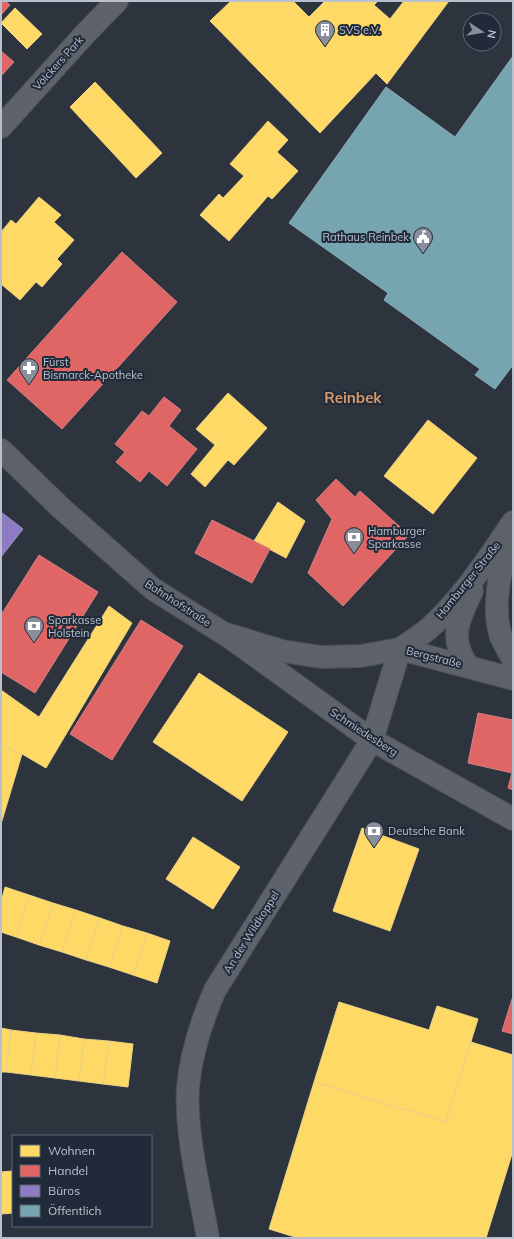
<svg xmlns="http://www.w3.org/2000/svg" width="514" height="1239" font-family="Mulish,sans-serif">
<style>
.homes{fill:#ffd966;stroke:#ead285}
.shops{fill:#e06666;stroke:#d48185}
.offices{fill:#8e7cc3;stroke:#9b90c6}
.public{fill:#76a5af;stroke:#8aadb8}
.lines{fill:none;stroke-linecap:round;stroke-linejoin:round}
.street-casing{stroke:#4a4f56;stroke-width:24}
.secondary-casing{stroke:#4a4f56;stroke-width:24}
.street{stroke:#5e636b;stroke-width:22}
.secondary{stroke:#5d6169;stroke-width:22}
.labels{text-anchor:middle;stroke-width:4;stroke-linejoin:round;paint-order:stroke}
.poi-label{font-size:11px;fill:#b9c0cd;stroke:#202a39;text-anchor:start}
.street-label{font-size:11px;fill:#b9c0cd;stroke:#202a39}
.district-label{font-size:15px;font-weight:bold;fill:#d79a6a;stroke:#202a39}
</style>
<rect width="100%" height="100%" fill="#2d343e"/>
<path class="homes" d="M 231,1 L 293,1 L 309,17 L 325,1 L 378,1 L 374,5 L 390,19 L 404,1 L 449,1 L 387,84 L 376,73 L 320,133 L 210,21 Z
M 15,8 L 42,34 L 27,49 L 1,23 Z
M 95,82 L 162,153 L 136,178 L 70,107 Z
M 268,121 L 288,140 L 277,152 L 298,171 L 272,199 L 268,196 L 229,241 L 200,215 L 219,194 L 223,198 L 244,176 L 230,164 Z
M 39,197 L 61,215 L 54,222 L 74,240 L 57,259 L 62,264 L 42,287 L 36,282 L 20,300 L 1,284 L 1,232 L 11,220 L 16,224 Z
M 228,393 L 267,428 L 234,465 L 228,460 L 205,487 L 191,474 L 215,445 L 196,429 Z
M 428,420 L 477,458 L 433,514 L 384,476 Z
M 278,502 L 305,521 L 286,558 L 254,541 Z
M 109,606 L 132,623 L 46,768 L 22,754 L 1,746 L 1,690 L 39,717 Z
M 199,673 L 288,732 L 242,801 L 153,742 Z
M 1,746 L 22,754 L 1,824 Z
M 362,828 L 419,849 L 390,931 L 333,911 Z
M 193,837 L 240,867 L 213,909 L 166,879 Z
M 5,887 L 29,895 L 16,937 L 1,932 L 1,902 Z
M 29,895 L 53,903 L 39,945 L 16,937 Z
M 53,903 L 76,910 L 62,952 L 39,945 Z
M 76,910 L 100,918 L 86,960 L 62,952 Z
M 100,918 L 123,926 L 109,967 L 86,960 Z
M 123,926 L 147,933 L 133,975 L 109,967 Z
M 147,933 L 170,941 L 157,983 L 133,975 Z
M 339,1002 L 429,1030 L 437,1006 L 478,1019 L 446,1122 L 314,1082 Z
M 1,1028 L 11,1030 L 6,1072 L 1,1072 Z
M 11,1030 L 36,1033 L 31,1075 L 6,1072 Z
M 36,1033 L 60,1035 L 55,1078 L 31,1075 Z
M 60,1035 L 84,1039 L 79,1081 L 55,1078 Z
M 84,1039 L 109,1041 L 103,1084 L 79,1081 Z
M 109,1041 L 133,1044 L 128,1087 L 103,1084 Z
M 471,1042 L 513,1055 L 513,1151 L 486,1238 L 298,1238 L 269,1229 L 314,1082 L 446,1122 Z
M 13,1171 L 13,1213 L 1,1214 L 1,1172 Z"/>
<path class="shops" d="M 1,1 L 5,1 L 10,5 L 1,15 Z
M 1,51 L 14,62 L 1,76 Z
M 122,252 L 177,302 L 62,429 L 7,380 Z
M 164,397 L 181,410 L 169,426 L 197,449 L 167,486 L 149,471 L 140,482 L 116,462 L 125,452 L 115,444 L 142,411 L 149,416 Z
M 336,479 L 355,497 L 360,491 L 409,535 L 343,606 L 308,573 L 332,519 L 316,500 Z
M 212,520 L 270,549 L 252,583 L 195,553 Z
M 39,555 L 98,592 L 35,693 L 1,672 L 1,615 Z
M 141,620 L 183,646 L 112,760 L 70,734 Z
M 478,713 L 513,720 L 513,790 L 508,788 L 512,773 L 468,763 Z
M 513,996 L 513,1034 L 502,1031 Z"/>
<path class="offices" d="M 1,512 L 23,529 L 1,557 Z"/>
<path class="public" d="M 513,56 L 513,365 L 495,389 L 475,375 L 480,369 L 384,300 L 388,293 L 289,223 L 386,87 L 455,137 Z"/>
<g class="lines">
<defs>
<path id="street" d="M 1,127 L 85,34 L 117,1
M 228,636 L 372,740 L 513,819
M 208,1238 C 200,1192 185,1133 188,1087 C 191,1053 202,1020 215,990 L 372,740 L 400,649"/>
<path id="secondary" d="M 1,450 L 61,508 L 153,589 L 223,633 L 282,651 L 321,657 L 361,656 L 400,649 L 513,679
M 509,538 C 501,568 491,606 501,637 C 504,644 509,652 513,659
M 400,649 C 409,643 418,637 426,631 C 461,601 487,560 513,522
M 468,666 C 448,638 459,619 472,591"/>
</defs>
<use href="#street" class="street-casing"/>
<use href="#secondary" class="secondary-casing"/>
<use href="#street" class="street"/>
<use href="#secondary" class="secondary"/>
</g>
<defs>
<symbol id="building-pin" viewBox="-11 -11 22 30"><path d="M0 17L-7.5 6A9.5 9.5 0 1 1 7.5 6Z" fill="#888f9b" stroke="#202a39"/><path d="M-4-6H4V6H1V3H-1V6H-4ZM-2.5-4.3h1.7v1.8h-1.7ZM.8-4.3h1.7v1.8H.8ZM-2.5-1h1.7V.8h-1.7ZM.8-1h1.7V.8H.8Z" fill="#fff"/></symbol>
<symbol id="civic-pin" viewBox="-11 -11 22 30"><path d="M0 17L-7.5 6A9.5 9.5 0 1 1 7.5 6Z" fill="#888f9b" stroke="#202a39"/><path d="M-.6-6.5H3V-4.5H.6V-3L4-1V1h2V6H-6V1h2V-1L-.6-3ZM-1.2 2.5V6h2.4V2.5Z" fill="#fff"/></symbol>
<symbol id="pharmacy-pin" viewBox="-11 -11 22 30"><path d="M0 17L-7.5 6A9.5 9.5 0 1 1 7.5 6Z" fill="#888f9b" stroke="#202a39"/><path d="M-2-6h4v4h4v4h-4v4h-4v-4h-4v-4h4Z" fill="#fff"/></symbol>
<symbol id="bank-pin" viewBox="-11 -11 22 30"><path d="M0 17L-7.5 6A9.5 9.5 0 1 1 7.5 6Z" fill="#888f9b" stroke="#202a39"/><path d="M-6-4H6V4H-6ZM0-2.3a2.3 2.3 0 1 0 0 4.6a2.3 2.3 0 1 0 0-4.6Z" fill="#fff"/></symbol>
</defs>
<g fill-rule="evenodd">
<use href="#building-pin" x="314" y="19" width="22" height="30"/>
<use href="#civic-pin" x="412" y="226" width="22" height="30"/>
<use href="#pharmacy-pin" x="18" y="357" width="22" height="30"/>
<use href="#bank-pin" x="343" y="526" width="22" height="30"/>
<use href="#bank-pin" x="23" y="615" width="22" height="30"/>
<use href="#bank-pin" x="363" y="820" width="22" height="30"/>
</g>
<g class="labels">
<g class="poi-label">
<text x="339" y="34">SVS e.V.</text>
<text x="409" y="241" text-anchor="end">Rathaus Reinbek</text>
<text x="43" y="366">Fürst<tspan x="43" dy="13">Bismarck-Apotheke</tspan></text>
<text x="368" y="535">Hamburger<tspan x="368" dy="13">Sparkasse</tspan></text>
<text x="48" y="624">Sparkasse<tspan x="48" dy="13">Holstein</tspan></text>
<text x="388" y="835">Deutsche Bank</text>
</g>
<g class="street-label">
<text transform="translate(58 63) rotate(-48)" y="4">Völckers Park</text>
<text transform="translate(468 580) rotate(-51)" y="4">Hamburger Straße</text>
<text transform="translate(178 603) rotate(33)" y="4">Bahnhofstraße</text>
<text transform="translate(434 657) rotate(14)" y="4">Bergstraße</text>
<text transform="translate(364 732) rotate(33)" y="4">Schmiedesberg</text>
<text transform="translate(251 932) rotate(-58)" y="4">An der Wildkoppel</text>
</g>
<g class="district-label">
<text x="353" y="403">Reinbek</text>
</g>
</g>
<rect width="514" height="1239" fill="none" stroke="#b9c0cd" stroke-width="4"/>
<rect x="12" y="1135" width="140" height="92" fill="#202a39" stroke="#5d6674"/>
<rect x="20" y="1145" width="20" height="12" fill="#ffd966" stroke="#5d6674"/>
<text x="48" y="1155" font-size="12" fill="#b9c0cd">Wohnen</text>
<rect x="20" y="1165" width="20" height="12" fill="#e06666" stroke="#5d6674"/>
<text x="48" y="1175" font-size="12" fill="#b9c0cd">Handel</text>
<rect x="20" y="1185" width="20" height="12" fill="#8e7cc3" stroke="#5d6674"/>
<text x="48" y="1195" font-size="12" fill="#b9c0cd">Büros</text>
<rect x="20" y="1205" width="20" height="12" fill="#76a5af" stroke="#5d6674"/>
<text x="48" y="1215" font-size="12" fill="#b9c0cd">Öffentlich</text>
<g transform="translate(482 32) rotate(102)"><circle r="19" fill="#202a39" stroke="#5d6674"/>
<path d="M0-3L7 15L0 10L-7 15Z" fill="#888f9b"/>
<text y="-6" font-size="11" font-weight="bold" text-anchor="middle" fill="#b9c0cd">N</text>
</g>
</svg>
